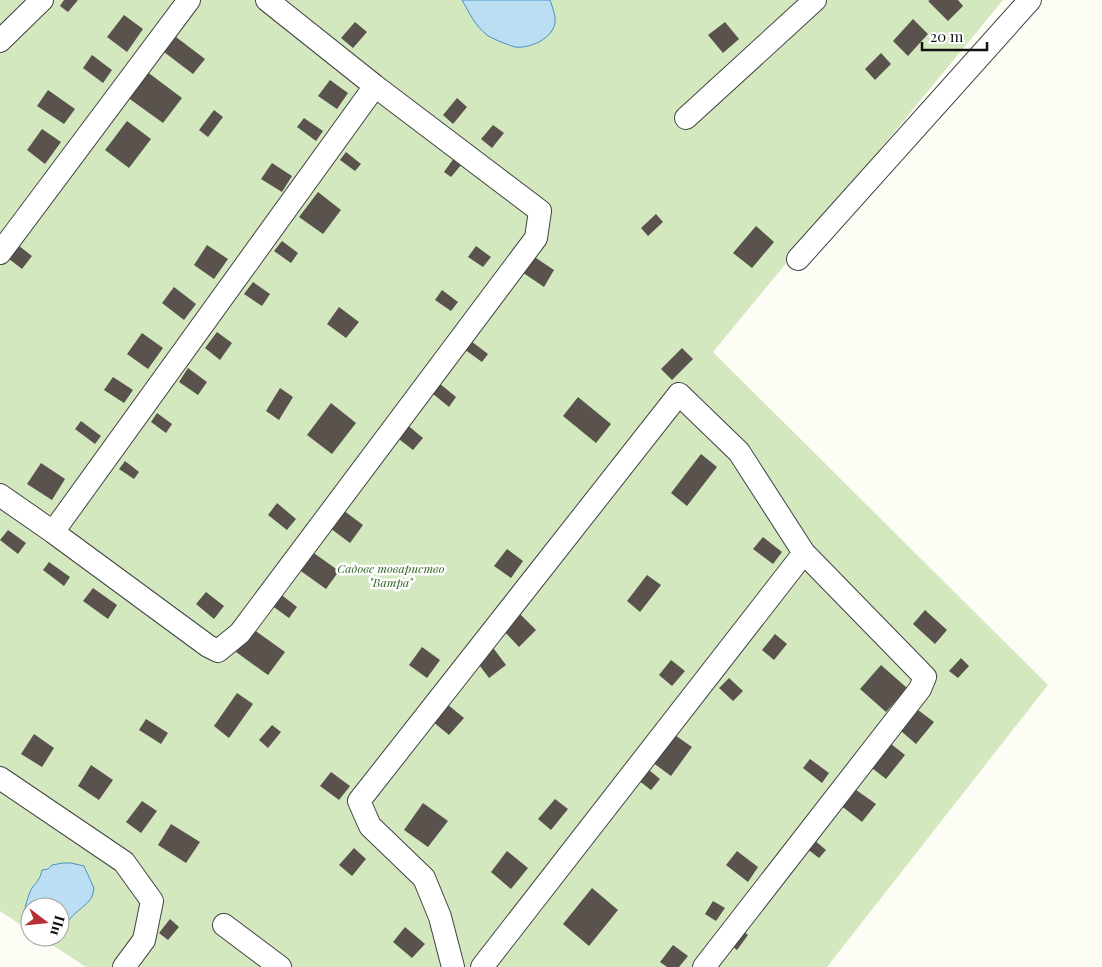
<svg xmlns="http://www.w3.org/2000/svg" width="1102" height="967" font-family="'Playfair Display',serif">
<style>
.garden{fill:#d4e8bf}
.water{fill:#bcdef3;stroke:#4791c6}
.building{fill:#59524d}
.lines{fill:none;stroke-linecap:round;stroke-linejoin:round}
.minor-casing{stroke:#434343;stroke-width:24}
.minor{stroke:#fff;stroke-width:22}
.labels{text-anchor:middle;stroke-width:5;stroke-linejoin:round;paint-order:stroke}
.park-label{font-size:12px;font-style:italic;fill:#306623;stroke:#fff}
</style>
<rect width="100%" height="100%" fill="#fefdf5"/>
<path class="garden" d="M 0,0 L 1003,0 L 713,352 L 1048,685 L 827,967 L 86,967 L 40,937 L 60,937 L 60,907 L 30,907 L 30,931 L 0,911 Z"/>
<path class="water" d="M 462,0 L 550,0 C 552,6 556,16 555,23 C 553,38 530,49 515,47 C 511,46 490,38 487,35 C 475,26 469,12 462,0 Z
M 63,863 L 71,863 L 84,866 L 94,888 C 93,892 93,896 90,900 C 81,910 67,917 63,931 L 60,930 L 60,907 L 30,907 L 30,932 L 23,928 C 22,918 27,896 32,888 C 37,881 40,880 42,870 L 48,869 L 52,865 Z"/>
<path class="building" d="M 64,0 L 78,0 L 68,12 L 60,6 Z
M 930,0 L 958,0 L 963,6 L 948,21 L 928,1 Z
M 124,15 L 143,29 L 127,52 L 107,37 Z
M 913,19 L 928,34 L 908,56 L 893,41 Z
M 355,22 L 367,32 L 353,48 L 341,38 Z
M 725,22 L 739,39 L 723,53 L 708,35 Z
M 176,37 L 205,59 L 193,74 L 164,52 Z
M 881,53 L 891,64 L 875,80 L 865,69 Z
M 92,55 L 112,70 L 103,83 L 83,68 Z
M 146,71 L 182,98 L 163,123 L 127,97 Z
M 330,80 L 348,93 L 337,109 L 318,96 Z
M 48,90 L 75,109 L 64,124 L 37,106 Z
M 457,98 L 467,107 L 453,124 L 443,115 Z
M 214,110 L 223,117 L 208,137 L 199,130 Z
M 304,118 L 323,131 L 316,141 L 297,127 Z
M 127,121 L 151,139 L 129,168 L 105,150 Z
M 493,125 L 504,133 L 492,148 L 481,139 Z
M 42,129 L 61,142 L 45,164 L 27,150 Z
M 346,152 L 361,164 L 355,171 L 340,160 Z
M 454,158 L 462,164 L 451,177 L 444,172 Z
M 272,163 L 292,176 L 282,192 L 261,179 Z
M 318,192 L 341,210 L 323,234 L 299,217 Z
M 656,214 L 663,222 L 648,236 L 641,228 Z
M 756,226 L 774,242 L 752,268 L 733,253 Z
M 282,241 L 298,253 L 291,263 L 274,251 Z
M 14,242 L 32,256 L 22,269 L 4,255 Z
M 207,245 L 228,259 L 214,279 L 194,265 Z
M 476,246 L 491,257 L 483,267 L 468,257 Z
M 530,254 L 554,270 L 544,287 L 519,270 Z
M 253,282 L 270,294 L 262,306 L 244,294 Z
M 174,287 L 196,304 L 184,320 L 162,303 Z
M 442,290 L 458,302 L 451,311 L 435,300 Z
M 339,307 L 359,322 L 346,338 L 327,324 Z
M 217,332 L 232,343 L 220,360 L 205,348 Z
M 142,333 L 163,348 L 148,369 L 127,354 Z
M 471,341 L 488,354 L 482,362 L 464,349 Z
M 682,348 L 693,359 L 672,380 L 661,369 Z
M 188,368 L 207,382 L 198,395 L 179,382 Z
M 113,377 L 133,390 L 124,403 L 104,390 Z
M 439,383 L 456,397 L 449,407 L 432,393 Z
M 280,388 L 293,397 L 279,420 L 266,411 Z
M 578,397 L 611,424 L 596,443 L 563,416 Z
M 331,403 L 356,423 L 332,454 L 307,435 Z
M 157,413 L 172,424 L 166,433 L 151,422 Z
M 81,421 L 101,436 L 95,444 L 75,429 Z
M 405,423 L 423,438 L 413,450 L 395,436 Z
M 701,454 L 717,467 L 687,506 L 671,493 Z
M 125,461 L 139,472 L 134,479 L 119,469 Z
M 41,463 L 65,479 L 52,500 L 27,484 Z
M 277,503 L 296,519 L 287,530 L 268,515 Z
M 339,507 L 363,525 L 350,543 L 326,525 Z
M 8,530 L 26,543 L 18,554 L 0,540 Z
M 763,537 L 782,552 L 773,564 L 753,549 Z
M 507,549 L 523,561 L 511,578 L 494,566 Z
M 311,551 L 339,571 L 326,589 L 298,569 Z
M 49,562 L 70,577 L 64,586 L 43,570 Z
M 647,575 L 661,585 L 640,612 L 627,601 Z
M 93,588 L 117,605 L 108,619 L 83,601 Z
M 206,592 L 224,606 L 214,619 L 196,604 Z
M 279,593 L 297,607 L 289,618 L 271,605 Z
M 925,610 L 947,630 L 935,644 L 913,624 Z
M 519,613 L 536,630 L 519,647 L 502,629 Z
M 253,629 L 285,652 L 268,675 L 236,652 Z
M 775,634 L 787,644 L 774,660 L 762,650 Z
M 491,645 L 506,665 L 489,678 L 474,658 Z
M 422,647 L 440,660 L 427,678 L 409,665 Z
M 961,658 L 969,666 L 958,678 L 949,671 Z
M 671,660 L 685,671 L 672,686 L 659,675 Z
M 881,665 L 907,688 L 886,712 L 860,689 Z
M 729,678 L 743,691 L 733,701 L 719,688 Z
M 237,693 L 253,704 L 229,738 L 214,726 Z
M 447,704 L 464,718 L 449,735 L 432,721 Z
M 918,710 L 934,722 L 916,744 L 901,731 Z
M 146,719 L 168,733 L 161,744 L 139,730 Z
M 272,725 L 281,732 L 268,748 L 259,740 Z
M 672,733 L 692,747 L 671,776 L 652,762 Z
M 34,734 L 54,748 L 42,767 L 21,754 Z
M 891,744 L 905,755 L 886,779 L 872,768 Z
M 810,759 L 829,773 L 822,783 L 803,768 Z
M 91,765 L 113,780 L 99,800 L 78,786 Z
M 644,766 L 660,779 L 651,790 L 634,777 Z
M 331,772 L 350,786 L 339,800 L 320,786 Z
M 852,787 L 876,804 L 862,822 L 839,804 Z
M 555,799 L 568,809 L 551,830 L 538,819 Z
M 142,801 L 157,811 L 141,833 L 126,822 Z
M 423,803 L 448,821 L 428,847 L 404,830 Z
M 171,824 L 200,842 L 186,863 L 158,845 Z
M 813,839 L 826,850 L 819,858 L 806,848 Z
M 354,848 L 366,859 L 352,876 L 339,865 Z
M 507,851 L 528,868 L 511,889 L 491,872 Z
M 737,851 L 758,867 L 748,882 L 726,865 Z
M 592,888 L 618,910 L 589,946 L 563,924 Z
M 713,901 L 725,908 L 716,921 L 705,914 Z
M 170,919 L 179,927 L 168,940 L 159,933 Z
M 405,927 L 425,944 L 412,958 L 393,942 Z
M 740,929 L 748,935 L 737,950 L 728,943 Z
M 673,945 L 688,956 L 679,967 L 667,967 L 660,962 Z"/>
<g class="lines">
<defs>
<path id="minor" d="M 0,41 L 42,0
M 686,118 L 815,0
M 0,253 L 189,0
M 798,259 L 1030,0
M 0,495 L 53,532 L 208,646 L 218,651 L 240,633 L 536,238 L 540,211 L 375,86 L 267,0
M 53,532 L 375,86
M 0,778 L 124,862 L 152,901 L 144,940 L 124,967
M 224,925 L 280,967
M 453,967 L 440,917 L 424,878 L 370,826 L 359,801 L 679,394 L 739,452 L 804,553 L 925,677 L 920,689 L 704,967
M 482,967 L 804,553"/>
</defs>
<use href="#minor" class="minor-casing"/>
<use href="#minor" class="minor"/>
</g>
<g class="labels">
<g class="park-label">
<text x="391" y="573">Садове товариство<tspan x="391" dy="14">"Ватра"</tspan></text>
</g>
</g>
<g transform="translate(45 922) rotate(106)"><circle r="24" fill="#ffffff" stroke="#9f9f9f"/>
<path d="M0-4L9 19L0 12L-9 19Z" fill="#b93034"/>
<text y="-8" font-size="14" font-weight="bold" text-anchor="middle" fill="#101010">Пн</text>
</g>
<path d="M922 42v8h65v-8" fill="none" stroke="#101010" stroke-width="2.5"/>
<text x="930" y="42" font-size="15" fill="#101010" stroke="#ffffff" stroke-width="4" paint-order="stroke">20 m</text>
</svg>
